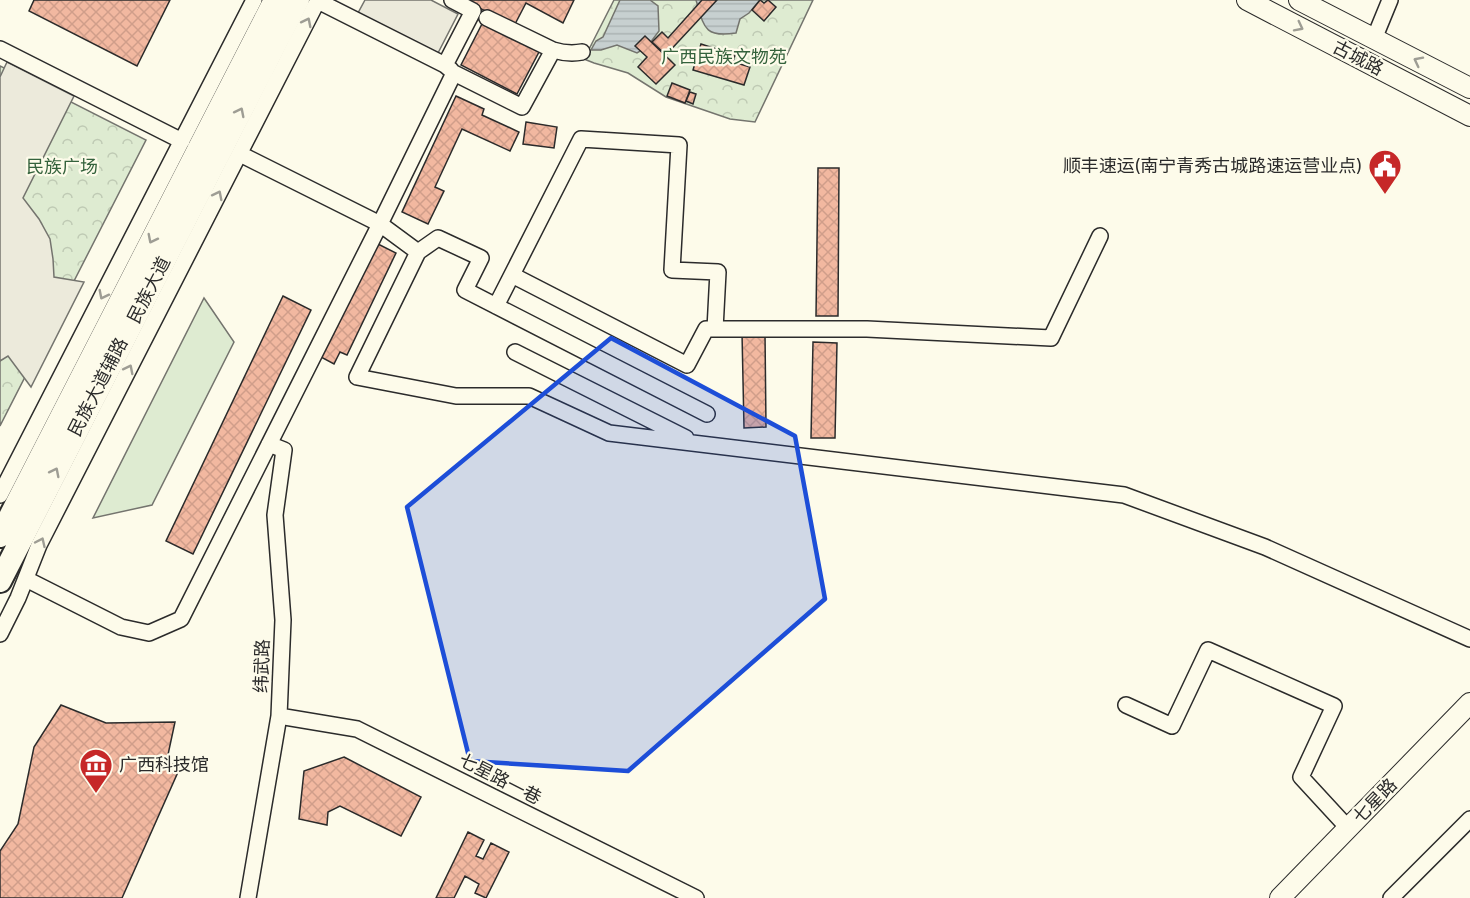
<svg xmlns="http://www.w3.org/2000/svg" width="1470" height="898" font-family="Cabin,'Noto Sans SC',sans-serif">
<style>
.grass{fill:#deebd1;stroke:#74746e;stroke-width:1.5}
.park{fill:url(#park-crowns);stroke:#74746e;stroke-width:1.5}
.parking{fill:#eceadb;stroke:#74746e;stroke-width:1.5}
.water{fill:url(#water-rules);stroke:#74746e;stroke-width:1.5}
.building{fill:url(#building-cross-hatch);stroke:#2b2b2b;stroke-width:1.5}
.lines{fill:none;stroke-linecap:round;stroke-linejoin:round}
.minor-casing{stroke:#2b2b2b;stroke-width:18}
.major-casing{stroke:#2b2b2b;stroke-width:22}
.highway-casing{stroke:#2b2b2b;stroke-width:26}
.minor{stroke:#fdfbea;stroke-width:15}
.major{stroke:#fdfbea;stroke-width:20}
.highway{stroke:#fdfbea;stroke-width:22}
.oneway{stroke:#9e9d94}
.marked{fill:#1d4ed8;fill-opacity:0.2;stroke:#1d4ed8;stroke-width:4.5;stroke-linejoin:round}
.labels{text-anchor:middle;stroke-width:4.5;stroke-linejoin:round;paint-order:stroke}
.park-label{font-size:18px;fill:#34623c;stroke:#fdfbea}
.street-label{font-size:18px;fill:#2b2b2b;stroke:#fdfbea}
.poi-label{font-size:18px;fill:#2b2b2b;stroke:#fdfbea;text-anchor:end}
</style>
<defs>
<pattern id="park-crowns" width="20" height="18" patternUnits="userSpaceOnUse" patternTransform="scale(1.5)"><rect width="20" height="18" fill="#deebd1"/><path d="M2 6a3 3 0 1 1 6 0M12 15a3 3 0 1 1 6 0" fill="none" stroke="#bfcab4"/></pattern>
<pattern id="water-rules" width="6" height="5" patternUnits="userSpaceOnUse" patternTransform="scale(1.5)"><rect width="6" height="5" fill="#c7d0d0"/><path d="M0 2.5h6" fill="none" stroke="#abb3b3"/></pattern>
<pattern id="building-cross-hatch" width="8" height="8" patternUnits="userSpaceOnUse" patternTransform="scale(1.5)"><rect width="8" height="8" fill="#f2b8a0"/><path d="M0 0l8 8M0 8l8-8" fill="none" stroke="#d09e8a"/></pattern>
</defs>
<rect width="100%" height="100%" fill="#fdfbea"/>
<path class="grass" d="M 204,298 L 234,342 L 152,505 L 93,518 Z"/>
<path class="park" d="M 614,0 L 813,0 L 755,122 L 730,119 L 666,97 L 628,73 L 594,63 L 584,59 Z
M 0,66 L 146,140 L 0,426 Z"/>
<path class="parking" d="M 365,0 L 431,0 L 458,14 L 438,53 L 358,13 Z
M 7,62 L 74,96 L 23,198 L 39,219 L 50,239 L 53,259 L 54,277 L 84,282 L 31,387 L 8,356 L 0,361 L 0,77 Z"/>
<path class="water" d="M 620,0 L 650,0 L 658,6 L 659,31 L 647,47 L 637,53 L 617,45 L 601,50 L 591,50 L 596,41 L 603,37 Z
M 696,0 L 760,0 L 749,13 L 740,19 L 736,33 C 704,38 704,27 696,0 Z"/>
<path class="building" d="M 34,0 L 170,0 L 137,66 L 29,11 Z
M 464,0 L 574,0 L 563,23 L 526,3 L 514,26 Z
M 702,0 L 717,0 L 666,55 L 652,42 L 662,32 L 668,38 Z
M 760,0 L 764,3 L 768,0 L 776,7 L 764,21 L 752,10 Z
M 484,20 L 540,50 L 517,94 L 461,65 Z
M 645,36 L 675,65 L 656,84 L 638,67 L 647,57 L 635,46 Z
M 701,44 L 735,55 L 733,62 L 750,67 L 744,85 L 693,70 Z
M 672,83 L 690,90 L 685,103 L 667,96 Z
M 690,92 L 696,94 L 693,104 L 686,101 Z
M 456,96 L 484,109 L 482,115 L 519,132 L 510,151 L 462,129 L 435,187 L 444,191 L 428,224 L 402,212 Z
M 526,122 L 557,127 L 554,148 L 523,144 Z
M 818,168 L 839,168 L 838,316 L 816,316 Z
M 374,242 L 396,253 L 347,355 L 340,352 L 334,364 L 319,356 Z
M 283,296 L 311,310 L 193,554 L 166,541 Z
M 742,333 L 765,333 L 766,427 L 744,428 Z
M 813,342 L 837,343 L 835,438 L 811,438 Z
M 61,705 L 106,723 L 175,722 L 166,764 L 182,763 L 122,898 L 0,898 L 0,851 L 18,824 L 34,747 Z
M 344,757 L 421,797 L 401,836 L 340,806 L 328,812 L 327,825 L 299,819 L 304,771 Z
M 468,832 L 484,840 L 476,856 L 483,859 L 491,843 L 509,852 L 486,898 L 475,893 L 479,884 L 465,876 L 454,898 L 436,898 Z"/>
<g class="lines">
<defs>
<path id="minor" d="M 318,1 L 445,65
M 487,18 L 553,50 L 522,107 L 454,73 L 380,224 L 418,252 L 357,377 L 456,396 L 529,396 L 609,433 L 1124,495 L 1265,547 L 1470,639
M 1374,39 L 1390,0
M 0,49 L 182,141
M 553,50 C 563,53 571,54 582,52
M 451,70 L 445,65 L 473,11 L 452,0
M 418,252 L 438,238 L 481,258 L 465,290 L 707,414
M 512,275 L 687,365 L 706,329 L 867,329 L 1051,338 L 1100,236
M 496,306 L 581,139 L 679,145 L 672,270 L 718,272 L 715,329
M 515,352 L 686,438
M 0,495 L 254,0
M 26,579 L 121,627 L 149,633 L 181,619 L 380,224 L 240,154
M 0,634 L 18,598 L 39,545 L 318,0
M 1126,705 L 1172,726 L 1208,650 L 1334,706 L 1301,777 L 1348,828
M 279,716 L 357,729 L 696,898
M 248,898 L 279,716 L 283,620 L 275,515 L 284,450 L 269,444
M 1391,898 L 1470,819"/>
<path id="major" d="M 1247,0 L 1470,116
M 1299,0 L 1470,88
M 1280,898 L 1470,703"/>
<path id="highway" d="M 0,536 L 275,0
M 0,581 L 298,0"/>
</defs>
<use href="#minor" class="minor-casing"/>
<use href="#major" class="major-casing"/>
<use href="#highway" class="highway-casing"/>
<use href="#minor" class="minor"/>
<use href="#major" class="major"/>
<use href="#highway" class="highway"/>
</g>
<defs><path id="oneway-chevron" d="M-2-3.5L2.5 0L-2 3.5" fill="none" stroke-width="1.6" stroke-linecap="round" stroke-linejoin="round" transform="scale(1.5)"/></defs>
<g class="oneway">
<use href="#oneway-chevron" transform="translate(307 22) rotate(-63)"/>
<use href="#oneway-chevron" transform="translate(1299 27) rotate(27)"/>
<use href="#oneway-chevron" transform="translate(1418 61) rotate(-153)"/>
<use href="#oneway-chevron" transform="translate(240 112) rotate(-63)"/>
<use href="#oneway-chevron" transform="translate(218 195) rotate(-63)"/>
<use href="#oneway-chevron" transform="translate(152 239) rotate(117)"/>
<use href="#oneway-chevron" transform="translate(103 295) rotate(117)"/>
<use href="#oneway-chevron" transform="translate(129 369) rotate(-63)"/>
<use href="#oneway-chevron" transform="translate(55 472) rotate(-63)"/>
<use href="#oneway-chevron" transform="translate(41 542) rotate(-65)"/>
</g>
<path class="marked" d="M 611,338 L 795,436 L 825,599 L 628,771 L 470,761 L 407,507 Z"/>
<defs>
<symbol id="civic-pin" viewBox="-11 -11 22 30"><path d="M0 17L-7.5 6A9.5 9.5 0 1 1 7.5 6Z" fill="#c62828" stroke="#fdfbea"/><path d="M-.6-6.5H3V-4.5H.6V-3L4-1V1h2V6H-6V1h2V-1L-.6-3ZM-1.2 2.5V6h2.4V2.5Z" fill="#fff"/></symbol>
<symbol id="museum-pin" viewBox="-11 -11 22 30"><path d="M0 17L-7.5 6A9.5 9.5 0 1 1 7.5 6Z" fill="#c62828" stroke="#fdfbea"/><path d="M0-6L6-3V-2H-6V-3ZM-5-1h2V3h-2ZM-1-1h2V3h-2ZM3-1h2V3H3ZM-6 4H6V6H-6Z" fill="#fff"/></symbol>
</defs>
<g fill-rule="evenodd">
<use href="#civic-pin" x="1366" y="147" width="38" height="52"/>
<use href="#museum-pin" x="77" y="746" width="38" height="52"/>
</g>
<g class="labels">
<g class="park-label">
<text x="724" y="63">广西民族文物苑</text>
<text x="62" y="173">民族广场</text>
</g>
<g class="street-label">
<text transform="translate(1358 58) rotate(27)" y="6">古城路</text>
<text transform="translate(149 290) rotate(-63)" y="6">民族大道</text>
<text transform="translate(98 387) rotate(-63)" y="6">民族大道辅路</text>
<text transform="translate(262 666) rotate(-88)" y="6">纬武路</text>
<text transform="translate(500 779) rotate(27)" y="6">七星路一巷</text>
<text transform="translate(1375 801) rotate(-46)" y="6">七星路</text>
</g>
<g class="poi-label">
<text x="1362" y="172">顺丰速运(南宁青秀古城路速运营业点)</text>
<text x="119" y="771" text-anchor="start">广西科技馆</text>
</g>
</g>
</svg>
